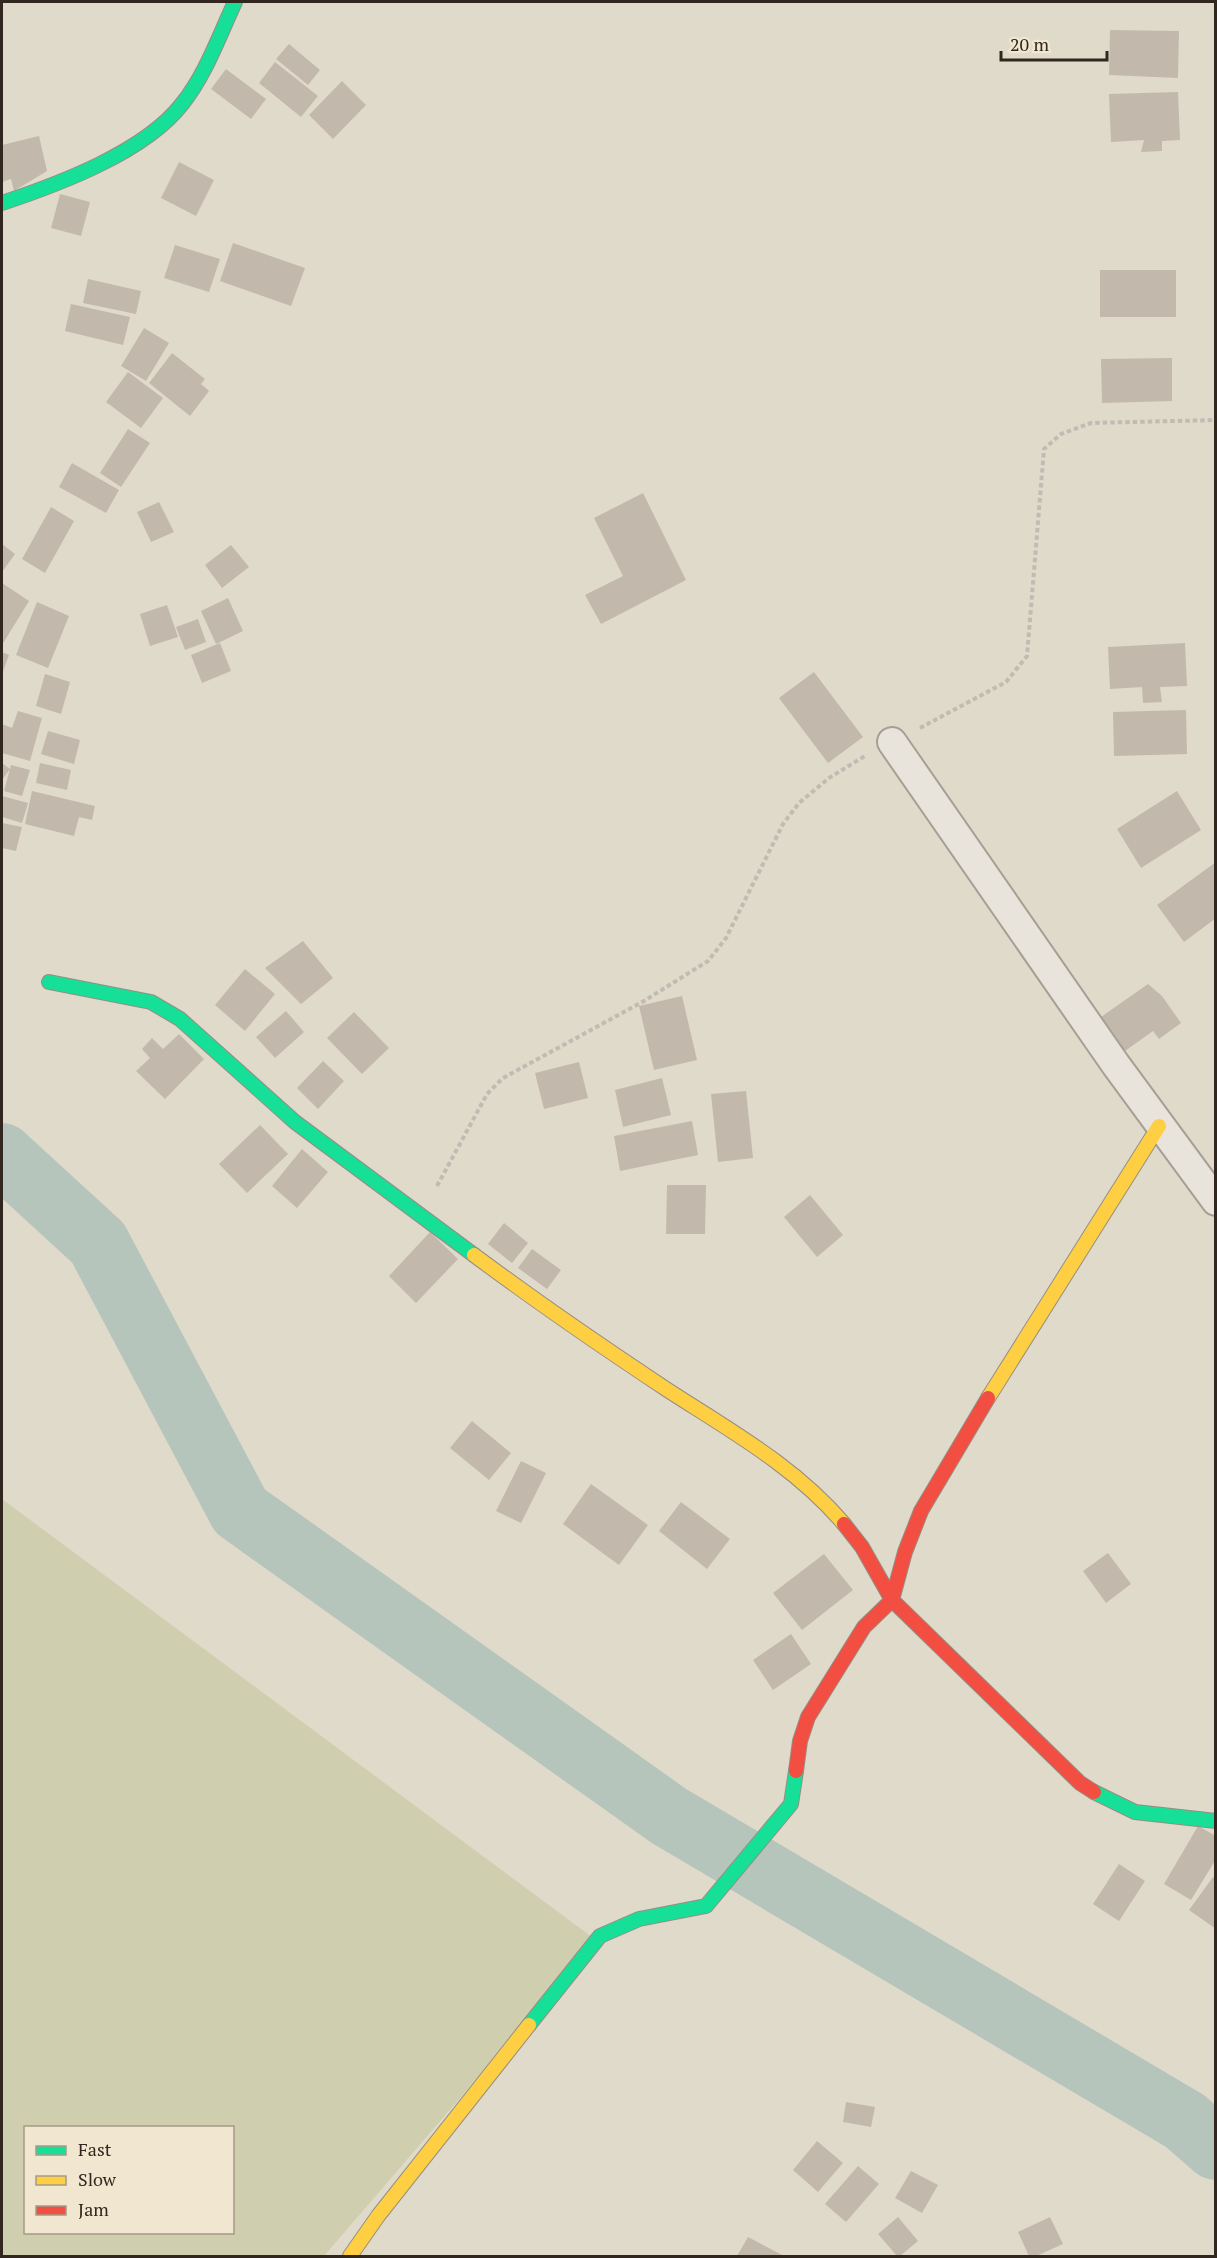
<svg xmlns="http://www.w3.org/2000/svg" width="1217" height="2258" font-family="'PT Serif',serif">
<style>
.green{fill:#cfcfaf;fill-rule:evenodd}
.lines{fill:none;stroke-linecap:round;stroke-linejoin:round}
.river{stroke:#b6c5bb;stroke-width:64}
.building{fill:#c3b8ac}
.street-casing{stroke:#a59f94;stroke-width:32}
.fast-casing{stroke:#958e84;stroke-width:16}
.slow-casing{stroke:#958e84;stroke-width:16}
.jam-casing{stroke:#958e84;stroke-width:16}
.path{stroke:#c1bbb3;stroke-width:4;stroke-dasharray:4.5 3;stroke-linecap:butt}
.street{stroke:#e8e4dc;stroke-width:28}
.fast{stroke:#16e098;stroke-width:14}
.slow{stroke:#ffcf43;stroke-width:14}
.jam{stroke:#f24e42;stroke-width:14}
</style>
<rect width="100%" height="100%" fill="#e0dacb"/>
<path class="green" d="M 2,1499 L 596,1940 L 324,2256 L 2,2256 ZM 26,2128 L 232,2128 L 232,2232 L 26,2232 Z"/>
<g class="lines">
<path class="river" d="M 2,1155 L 98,1243 L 240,1511 L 669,1816 L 1185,2121 L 1216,2148"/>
</g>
<path class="building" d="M 1110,30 L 1179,31 L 1178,78 L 1109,75 Z
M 289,44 L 320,70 L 308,85 L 276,59 Z
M 275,62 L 318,96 L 301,117 L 259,83 Z
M 226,69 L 266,99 L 251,119 L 211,89 Z
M 342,81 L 366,105 L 333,139 L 309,115 Z
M 1178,92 L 1180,140 L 1162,141 L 1162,151 L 1141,152 L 1144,140 L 1111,142 L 1109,94 Z
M 39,136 L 47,171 L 14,191 L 11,179 L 2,182 L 2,145 Z
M 179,162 L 214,180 L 196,216 L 161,198 Z
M 60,194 L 90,202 L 81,236 L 51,228 Z
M 233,243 L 305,268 L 291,306 L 220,281 Z
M 175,245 L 220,259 L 209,292 L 164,278 Z
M 1100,270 L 1176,270 L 1176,317 L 1100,317 Z
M 88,279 L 141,291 L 136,314 L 83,303 Z
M 71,304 L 130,317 L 123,345 L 65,331 Z
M 144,328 L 169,343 L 146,381 L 121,366 Z
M 172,353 L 205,379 L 201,384 L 209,391 L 190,416 L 149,383 Z
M 1172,358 L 1172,401 L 1102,403 L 1101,359 Z
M 128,372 L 163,398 L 141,428 L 106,402 Z
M 128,429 L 150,443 L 121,487 L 100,473 Z
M 72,463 L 119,490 L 106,513 L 59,487 Z
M 643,493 L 686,580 L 601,624 L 585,595 L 623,576 L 594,518 Z
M 159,502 L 174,532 L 151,542 L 137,512 Z
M 51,507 L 74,521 L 45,573 L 22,559 Z
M 2,544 L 15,554 L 2,572 Z
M 231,545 L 249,567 L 222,588 L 205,565 Z
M 2,583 L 29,601 L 2,645 Z
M 228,598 L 243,631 L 216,644 L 201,611 Z
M 37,602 L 69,616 L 48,668 L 16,655 Z
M 167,605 L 178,637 L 150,646 L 140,614 Z
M 198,619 L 206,642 L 185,650 L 176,627 Z
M 220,643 L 231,671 L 202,683 L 191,655 Z
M 1185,643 L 1187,686 L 1160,687 L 1162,702 L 1143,703 L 1142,687 L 1110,689 L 1108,647 Z
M 2,652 L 9,655 L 2,674 Z
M 814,672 L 863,737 L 828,763 L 779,698 Z
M 45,674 L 70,682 L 61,714 L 36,706 Z
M 1186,710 L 1187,754 L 1114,756 L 1113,712 Z
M 18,711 L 42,718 L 30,761 L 2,753 L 2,724 L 12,728 Z
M 48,731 L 80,740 L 74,764 L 41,754 Z
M 2,763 L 10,769 L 2,780 Z
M 40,763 L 71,770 L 67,790 L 36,783 Z
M 11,765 L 30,770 L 22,796 L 4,791 Z
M 32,791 L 95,806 L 92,820 L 79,817 L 74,836 L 25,824 Z
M 1177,791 L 1201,830 L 1141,868 L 1117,829 Z
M 2,796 L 28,803 L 22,823 L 2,817 Z
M 2,823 L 22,827 L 16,851 L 2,848 Z
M 1216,862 L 1216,918 L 1184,942 L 1157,905 Z
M 303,941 L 333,978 L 301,1004 L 265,968 Z
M 245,969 L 275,994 L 245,1031 L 215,1005 Z
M 1148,984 L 1162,996 L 1181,1023 L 1159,1039 L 1153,1031 L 1125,1051 L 1101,1017 Z
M 682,996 L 697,1060 L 654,1070 L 639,1006 Z
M 286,1011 L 304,1032 L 275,1058 L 256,1037 Z
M 354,1012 L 389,1048 L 362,1074 L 327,1038 Z
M 179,1034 L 204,1059 L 165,1099 L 136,1071 L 150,1058 L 142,1049 L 152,1038 L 163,1049 Z
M 323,1061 L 344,1081 L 318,1109 L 297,1088 Z
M 579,1062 L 588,1098 L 544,1109 L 535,1073 Z
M 662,1078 L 671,1115 L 623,1127 L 615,1090 Z
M 746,1091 L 753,1158 L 718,1162 L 711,1094 Z
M 692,1121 L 698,1155 L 620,1171 L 614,1136 Z
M 260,1125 L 288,1154 L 247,1193 L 219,1164 Z
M 302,1149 L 328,1172 L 297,1208 L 272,1186 Z
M 667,1185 L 706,1185 L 705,1234 L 666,1234 Z
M 810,1195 L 843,1235 L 817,1257 L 784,1217 Z
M 504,1223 L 528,1243 L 512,1263 L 488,1244 Z
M 430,1232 L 458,1259 L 416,1303 L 389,1276 Z
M 532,1249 L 561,1270 L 547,1289 L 518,1268 Z
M 472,1421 L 511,1453 L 489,1480 L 450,1448 Z
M 521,1461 L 546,1473 L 521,1523 L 496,1511 Z
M 591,1484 L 648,1525 L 619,1565 L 563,1524 Z
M 681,1502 L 730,1539 L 707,1569 L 659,1531 Z
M 1108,1553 L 1131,1584 L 1106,1603 L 1083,1571 Z
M 824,1554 L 853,1590 L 802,1630 L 773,1593 Z
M 791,1634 L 811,1664 L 773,1690 L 753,1660 Z
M 1198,1826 L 1216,1836 L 1216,1859 L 1191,1900 L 1164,1884 Z
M 1119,1864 L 1145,1881 L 1119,1921 L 1093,1904 Z
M 1213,1877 L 1216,1879 L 1216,1929 L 1189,1910 Z
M 846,2102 L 875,2107 L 871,2127 L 843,2122 Z
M 817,2141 L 843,2163 L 818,2192 L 793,2170 Z
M 858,2166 L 879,2184 L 846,2222 L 825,2204 Z
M 911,2171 L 938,2185 L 922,2213 L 895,2198 Z
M 898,2217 L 918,2241 L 900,2256 L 897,2256 L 878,2234 Z
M 1050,2217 L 1063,2244 L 1036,2256 L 1029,2256 L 1018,2232 Z
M 748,2237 L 784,2256 L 737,2256 Z"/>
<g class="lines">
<defs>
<path id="street" d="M 892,742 L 1116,1065 L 1216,1201"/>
<path id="fast" d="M 2,203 C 59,184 145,152 182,104 C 206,74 219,36 235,2
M 49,982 L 151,1002 L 180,1019 L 295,1122 L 474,1255
M 1094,1792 L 1135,1812 L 1216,1821
M 529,2025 L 600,1936 L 639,1919 L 706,1906 L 791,1804 L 796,1771"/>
<path id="slow" d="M 474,1255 C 537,1302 601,1346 666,1389 C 729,1430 795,1466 844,1524
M 988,1398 L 1159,1126
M 350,2256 L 378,2216 L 529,2025"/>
<path id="jam" d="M 844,1524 L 862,1547 L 892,1600 L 1080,1783 L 1094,1792
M 796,1771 L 800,1741 L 808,1717 L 864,1627 L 892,1600 L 905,1552 L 921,1511 L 988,1398"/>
</defs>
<use href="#street" class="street-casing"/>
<use href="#fast" class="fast-casing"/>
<use href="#slow" class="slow-casing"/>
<use href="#jam" class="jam-casing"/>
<path class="path" d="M 920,728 L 1006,682 L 1027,656 L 1044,449 L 1061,434 L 1091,423 L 1216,420
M 437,1186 L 487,1094 L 503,1078 L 644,1001 L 708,961 L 726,938 L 783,824 L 799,803 L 829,778 L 865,756"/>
<use href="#street" class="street"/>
<use href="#fast" class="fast"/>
<use href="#slow" class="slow"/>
<use href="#jam" class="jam"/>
</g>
<rect width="1217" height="2258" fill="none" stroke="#32271e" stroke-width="6"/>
<rect x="24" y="2126" width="210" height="108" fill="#f1e7d1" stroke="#a59a89" stroke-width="1.5"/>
<rect x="36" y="2146" width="30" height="9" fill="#16e098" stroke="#a59a89" stroke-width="1.5"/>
<text x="78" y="2156" font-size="18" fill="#32271e">Fast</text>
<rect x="36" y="2176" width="30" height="9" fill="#ffcf43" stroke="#a59a89" stroke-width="1.5"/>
<text x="78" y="2186" font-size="18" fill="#32271e">Slow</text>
<rect x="36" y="2206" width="30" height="9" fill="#f24e42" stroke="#a59a89" stroke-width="1.5"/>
<text x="78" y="2216" font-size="18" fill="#32271e">Jam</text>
<path d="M1001 51v9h106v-9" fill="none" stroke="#32271e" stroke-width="3"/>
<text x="1010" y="51" font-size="18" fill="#32271e" stroke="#f1e7d1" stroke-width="4.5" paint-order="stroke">20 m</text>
</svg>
